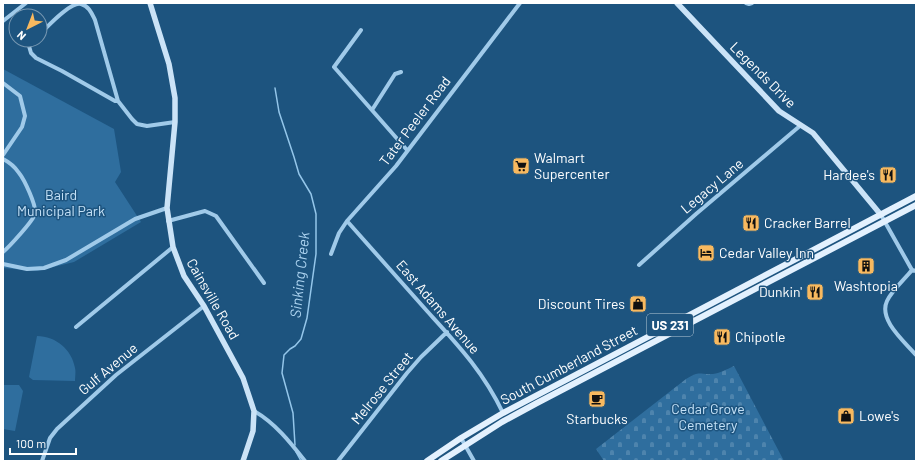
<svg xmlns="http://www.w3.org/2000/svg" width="919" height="464" font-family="Barlow,sans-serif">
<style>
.cemetery{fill:url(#cemetery-stones)}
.green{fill:#2f6e9e}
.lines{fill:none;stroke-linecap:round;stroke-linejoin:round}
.stream{stroke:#94c6ea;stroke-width:1.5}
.street{stroke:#a0cae9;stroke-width:4}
.secondary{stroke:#cbe3f7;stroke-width:5.5}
.primary{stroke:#e3f1fe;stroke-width:6}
.labels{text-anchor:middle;stroke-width:3;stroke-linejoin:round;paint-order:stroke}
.shield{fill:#1d547f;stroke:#bbccd9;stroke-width:1}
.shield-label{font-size:13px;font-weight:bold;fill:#fff}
.street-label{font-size:14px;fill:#fff;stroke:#1d547f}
.poi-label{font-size:14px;fill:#fff;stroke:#1d547f;text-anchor:start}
.park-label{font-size:14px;fill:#c4e1f7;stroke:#1d547f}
.water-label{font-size:15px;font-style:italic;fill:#acd3f0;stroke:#1d547f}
</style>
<defs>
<pattern id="cemetery-stones" width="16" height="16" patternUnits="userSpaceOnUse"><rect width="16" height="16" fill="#2f6e9e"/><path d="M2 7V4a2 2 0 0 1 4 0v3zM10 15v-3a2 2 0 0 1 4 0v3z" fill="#4e84ad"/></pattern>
</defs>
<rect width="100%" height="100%" fill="#1d547f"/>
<path class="cemetery" d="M 734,366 L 784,461 L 604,461 L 596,449 L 686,379 C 701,370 698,375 713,374 C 721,373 727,369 734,366 Z"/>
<path class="green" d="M 3,69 L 114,129 L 121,172 L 115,182 L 141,222 L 74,262 L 37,271 L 3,268 Z
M 37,336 C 56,336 72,350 75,368 C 76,372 75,377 75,381 L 33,380 L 29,377 Z
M 3,385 L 19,385 L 23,391 L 15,431 L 3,429 Z"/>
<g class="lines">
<path class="stream" d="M 275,88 L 279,112 L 294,157 L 299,174 L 311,194 L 316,214 L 316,254 L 307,318 L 301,339 L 295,346 L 290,349 L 284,355 L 282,373 L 293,413 L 295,445
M 296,452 L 301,461"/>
<path class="street" d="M 746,3 L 749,4 L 752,3
M 3,21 L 26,3
M 361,30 L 334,67 L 407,150
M 40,34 C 47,27 71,1 81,4 C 89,6 92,14 95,20 L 118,101 L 132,119 L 137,124 L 147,126 L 175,122
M 35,40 L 29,46 L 31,53 L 36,58 L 62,71 L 115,101 L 118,101
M 3,83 L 20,96 L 25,116 L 22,127 L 3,155
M 372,110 L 395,74 L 401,72
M 3,159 C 9,162 15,167 19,173 C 24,179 37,206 35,214 C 33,221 9,247 3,252
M 881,215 L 912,270 L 916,271
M 168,221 L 205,211 L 216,216 L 264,283
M 347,221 C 374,251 400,281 427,311 C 457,344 483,371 503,413
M 331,254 L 339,233 L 347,221 L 396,166 L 520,3
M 3,264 L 27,269 L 44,268 L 66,260 L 135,219 L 167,208
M 639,265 L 696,214 L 801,125
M 912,270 C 904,280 892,290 887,301 C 878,320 905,342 916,355
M 76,327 L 173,247
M 254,411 C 275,423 290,442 305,461
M 461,438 L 474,461
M 42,461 L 50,438 L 57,429 L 116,375 L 204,306
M 338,461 L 407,373 L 421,357 L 447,332"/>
<path class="secondary" d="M 150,3 L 169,64 L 175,98 L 175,122 L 167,208 L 173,247 L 184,276 L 204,306 L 236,365 L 243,378 L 254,411 L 253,431 L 243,461
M 677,3 L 779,111 L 813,133 L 881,215"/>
<path class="primary" d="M 427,461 L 461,438 L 503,413 L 916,196
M 441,461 L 502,422 L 537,403 L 916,205"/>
</g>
<defs>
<symbol id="supermarket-square" viewBox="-11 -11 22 22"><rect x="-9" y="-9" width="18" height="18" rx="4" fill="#f8b95f" stroke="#1d547f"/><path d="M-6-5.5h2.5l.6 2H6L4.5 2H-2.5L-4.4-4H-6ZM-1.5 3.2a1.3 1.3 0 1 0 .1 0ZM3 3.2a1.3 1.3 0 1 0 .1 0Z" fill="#111"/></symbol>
<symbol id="restaurant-square" viewBox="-11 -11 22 22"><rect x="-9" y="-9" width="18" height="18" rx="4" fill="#f8b95f" stroke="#1d547f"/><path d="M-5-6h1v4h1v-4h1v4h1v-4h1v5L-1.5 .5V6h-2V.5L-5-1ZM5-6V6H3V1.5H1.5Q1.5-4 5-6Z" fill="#111"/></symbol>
<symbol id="hotel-square" viewBox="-11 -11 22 22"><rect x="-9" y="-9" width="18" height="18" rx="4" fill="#f8b95f" stroke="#1d547f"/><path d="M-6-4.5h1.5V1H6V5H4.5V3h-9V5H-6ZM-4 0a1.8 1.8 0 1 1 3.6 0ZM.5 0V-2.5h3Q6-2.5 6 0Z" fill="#111"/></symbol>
<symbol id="building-square" viewBox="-11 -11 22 22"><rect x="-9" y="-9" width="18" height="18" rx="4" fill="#f8b95f" stroke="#1d547f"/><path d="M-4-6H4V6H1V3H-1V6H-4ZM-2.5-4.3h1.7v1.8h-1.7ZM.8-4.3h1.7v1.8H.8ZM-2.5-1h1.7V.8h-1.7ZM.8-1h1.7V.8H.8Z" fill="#111"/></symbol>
<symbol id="shop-square" viewBox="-11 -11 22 22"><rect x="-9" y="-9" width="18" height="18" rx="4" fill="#f8b95f" stroke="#1d547f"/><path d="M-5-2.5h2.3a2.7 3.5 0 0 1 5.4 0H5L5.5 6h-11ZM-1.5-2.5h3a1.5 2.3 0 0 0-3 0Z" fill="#111"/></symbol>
<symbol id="cafe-square" viewBox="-11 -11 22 22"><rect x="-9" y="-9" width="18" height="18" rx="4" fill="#f8b95f" stroke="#1d547f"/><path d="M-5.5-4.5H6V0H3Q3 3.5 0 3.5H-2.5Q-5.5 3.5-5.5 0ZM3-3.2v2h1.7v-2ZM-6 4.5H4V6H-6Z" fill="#111"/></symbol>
</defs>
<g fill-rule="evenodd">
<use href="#supermarket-square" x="511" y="156" width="20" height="20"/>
<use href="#restaurant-square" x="878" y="165" width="20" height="20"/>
<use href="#restaurant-square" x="741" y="213" width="20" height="20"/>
<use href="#hotel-square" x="696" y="243" width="20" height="20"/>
<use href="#building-square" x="856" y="256" width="20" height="20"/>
<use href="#restaurant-square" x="805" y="282" width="20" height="20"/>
<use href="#shop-square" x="628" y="294" width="20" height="20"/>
<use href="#restaurant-square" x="712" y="327" width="20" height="20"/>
<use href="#cafe-square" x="587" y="389" width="20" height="20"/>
<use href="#shop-square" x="836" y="406" width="20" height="20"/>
</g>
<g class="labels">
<rect class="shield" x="647" y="314" width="46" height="22" rx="3"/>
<g class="shield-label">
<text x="670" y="330">US 231</text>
</g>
<g class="street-label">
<text transform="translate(763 75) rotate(45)" y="5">Legends Drive</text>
<text transform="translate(415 121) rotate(-53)" y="5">Tater Peeler Road</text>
<text transform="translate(712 186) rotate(-40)" y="5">Legacy Lane</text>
<text transform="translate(213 299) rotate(60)" y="5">Cainsville Road</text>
<text transform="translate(438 307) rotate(49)" y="5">East Adams Avenue</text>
<text transform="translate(569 365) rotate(-28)" y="5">South Cumberland Street</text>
<text transform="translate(108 369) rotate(-40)" y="5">Gulf Avenue</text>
<text transform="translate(382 388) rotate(-51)" y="5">Melrose Street</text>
</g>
<g class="poi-label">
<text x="534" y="163">Walmart<tspan x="534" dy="16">Supercenter</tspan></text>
<text x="875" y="180" text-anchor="end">Hardee's</text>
<text x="764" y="228">Cracker Barrel</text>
<text x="719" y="258">Cedar Valley Inn</text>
<text x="866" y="291" text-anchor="middle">Washtopia</text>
<text x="802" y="297" text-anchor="end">Dunkin'</text>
<text x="625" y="309" text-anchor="end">Discount Tires</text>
<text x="735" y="342">Chipotle</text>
<text x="859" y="421">Lowe's</text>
<text x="597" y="424" text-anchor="middle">Starbucks</text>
</g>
<g class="park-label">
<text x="61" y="200">Baird<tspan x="61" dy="16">Municipal Park</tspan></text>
<text x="708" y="414">Cedar Grove<tspan x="708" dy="16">Cemetery</tspan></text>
</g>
<g class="water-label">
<text transform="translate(300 275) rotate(-84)" y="5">Sinking Creek</text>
</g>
</g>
<rect width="919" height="464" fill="none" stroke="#ffffff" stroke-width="8"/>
<g transform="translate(28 28) rotate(222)"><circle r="19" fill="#1d547f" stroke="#7798b2"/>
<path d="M0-3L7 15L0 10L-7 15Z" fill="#f8b95f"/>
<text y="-6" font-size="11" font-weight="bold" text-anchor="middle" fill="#ffffff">N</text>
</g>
<path d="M10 448v6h66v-6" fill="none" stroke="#ffffff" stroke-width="2"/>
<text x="16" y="448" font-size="12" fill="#ffffff" stroke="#1d547f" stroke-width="3" paint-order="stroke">100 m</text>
</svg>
